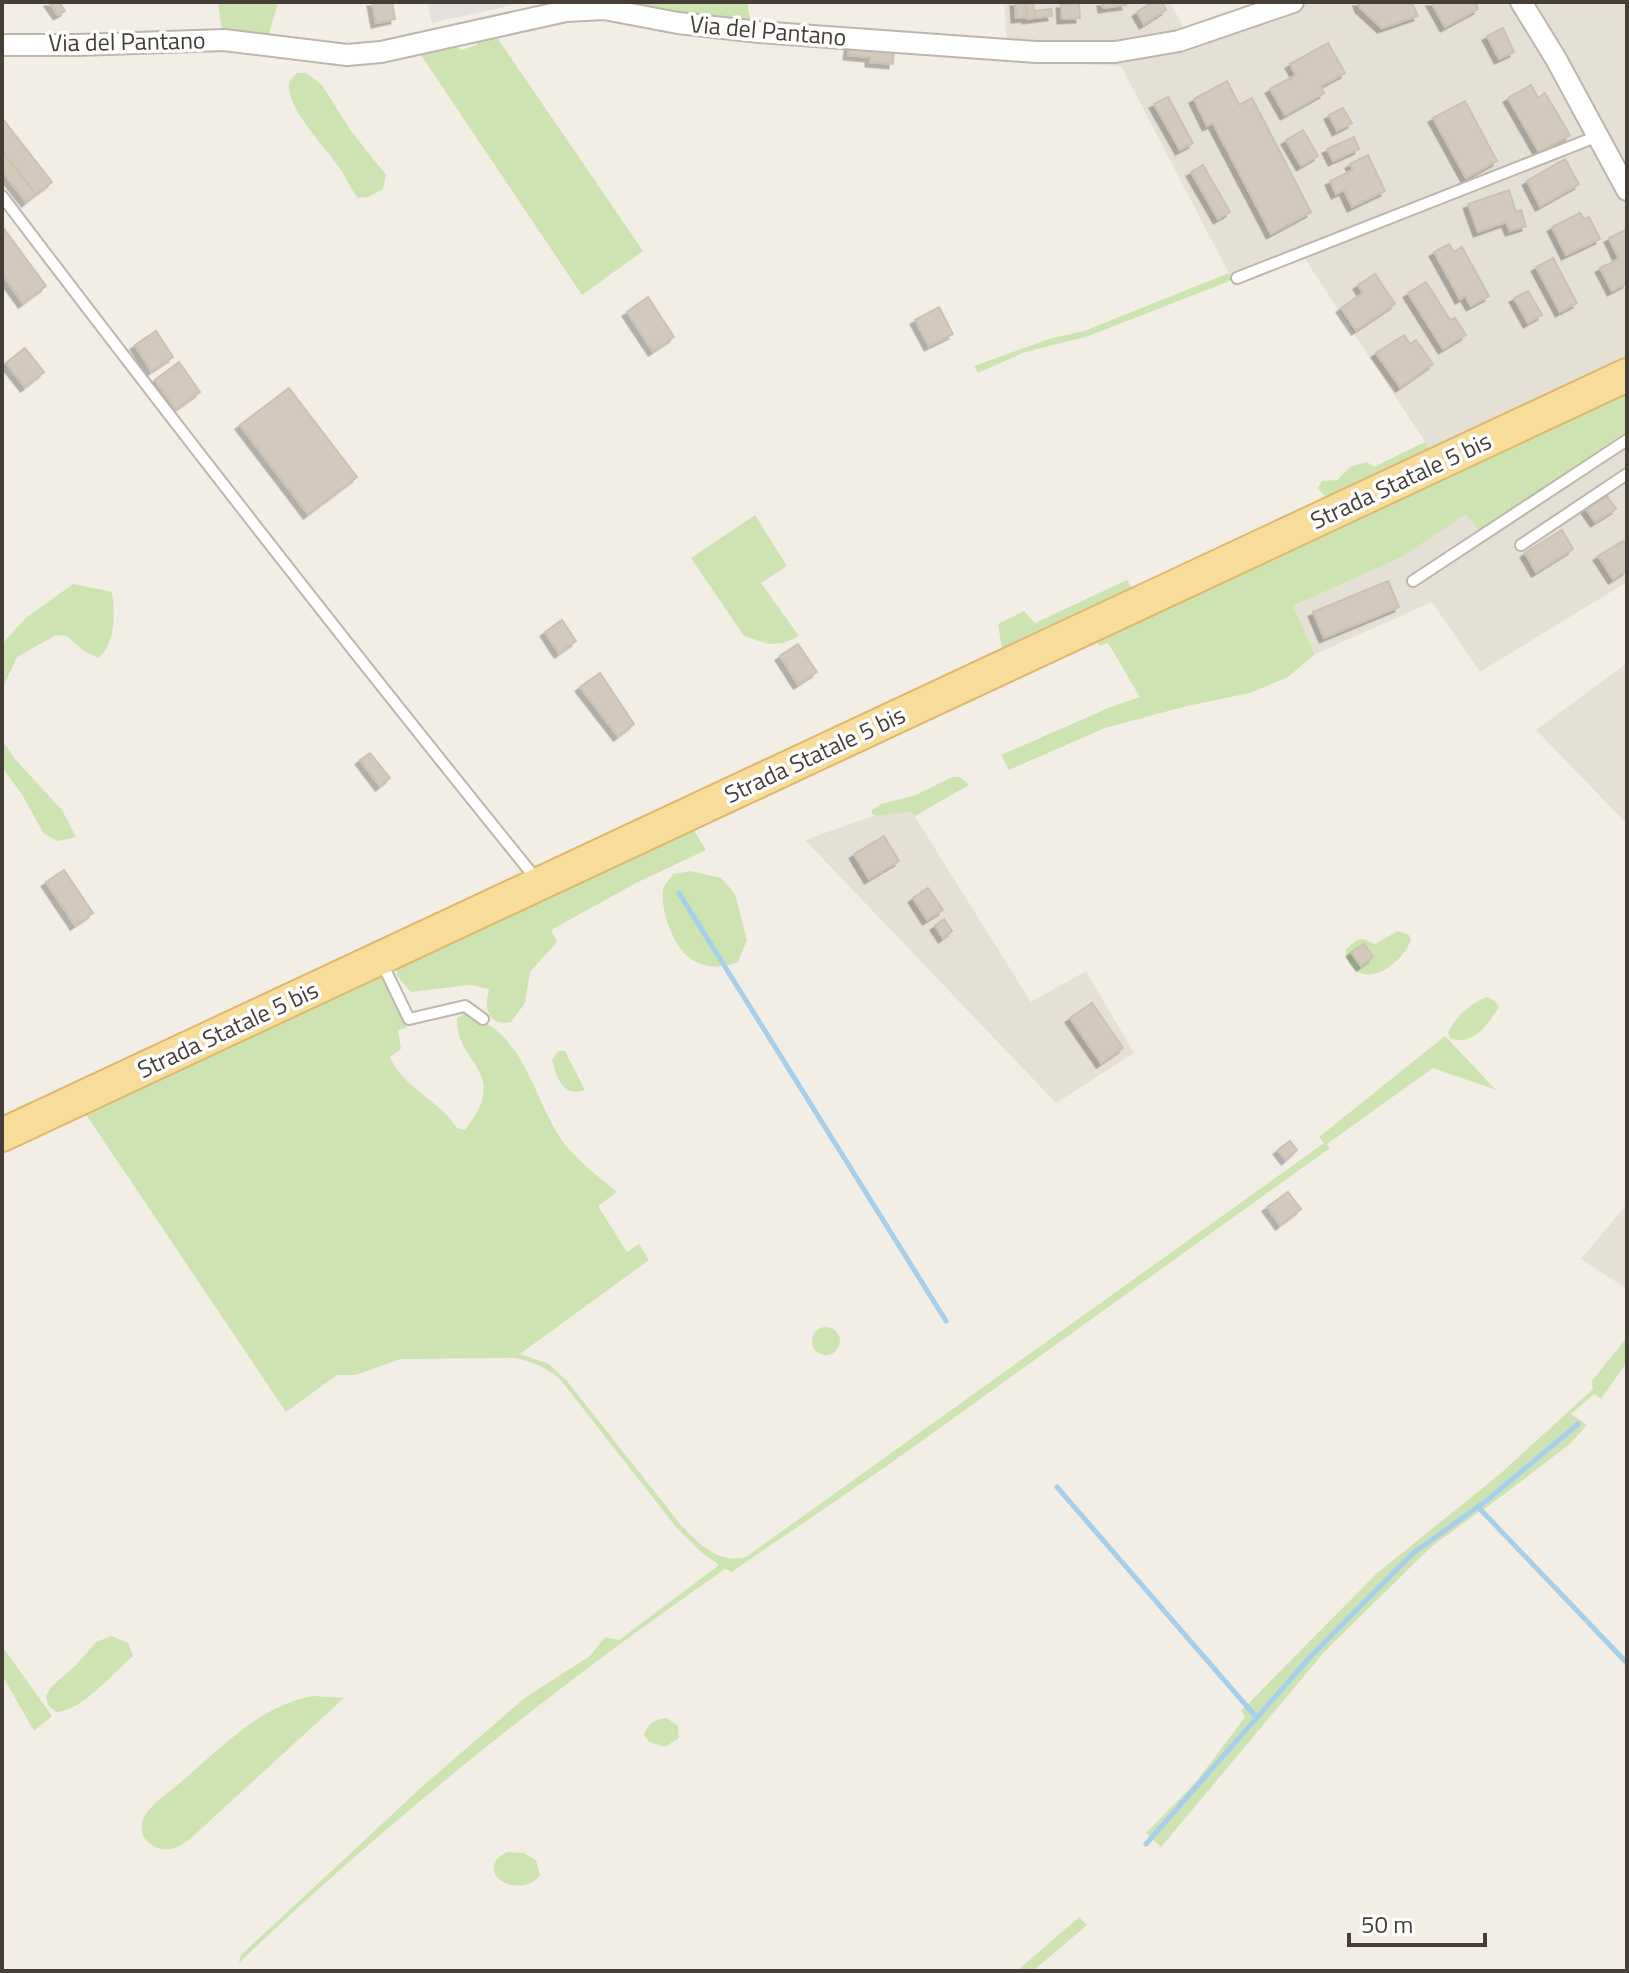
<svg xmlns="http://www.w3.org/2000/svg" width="1629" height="1973" font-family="'Titillium Web',sans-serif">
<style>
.residential{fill:#e5e0d5}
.green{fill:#cde3b2}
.parking{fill:#e3e1de}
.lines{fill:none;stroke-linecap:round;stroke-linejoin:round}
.stream{stroke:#a6cfeb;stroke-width:5}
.building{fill:#d3cabd;stroke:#cdc1b0;stroke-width:2;filter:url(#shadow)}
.service-casing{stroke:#bdb6aa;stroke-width:14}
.minor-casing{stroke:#bdb6aa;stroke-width:24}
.primary-casing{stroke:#dbb86b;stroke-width:36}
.service{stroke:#fff;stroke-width:10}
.minor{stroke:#fff;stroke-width:20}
.primary{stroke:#f7dc9a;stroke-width:32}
.labels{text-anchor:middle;stroke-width:7;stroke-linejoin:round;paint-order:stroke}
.street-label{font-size:24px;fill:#443e36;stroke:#fff}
</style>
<defs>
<filter id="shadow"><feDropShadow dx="-4.5" dy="4.5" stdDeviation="0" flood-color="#0004"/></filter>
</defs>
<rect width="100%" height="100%" fill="#f2eee6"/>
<path class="residential" d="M 1004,2 L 1170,2 L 1186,32 L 1272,2 L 1627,2 L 1627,362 L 1433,454 L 1305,259 L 1235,285 L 1121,66 L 1008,61 Z
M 1627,431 L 1627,582 L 1480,672 L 1432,602 L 1315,654 L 1293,606 L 1400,558 L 1466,513 L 1480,531 Z
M 1627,663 L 1627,824 L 1536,730 Z
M 907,804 L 1031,1002 L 1086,971 L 1134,1053 L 1056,1103 L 805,840 Z
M 1627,1204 L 1627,1289 L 1581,1259 Z"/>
<path class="green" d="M 218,2 L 285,2 L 278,3 L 268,37 L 222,31 Z
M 604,2 L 747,2 L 751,23 L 685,16 Z
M 494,33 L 643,251 L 582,295 L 417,49 L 451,42 L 461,50 L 477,45 L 476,37 Z
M 298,73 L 306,73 L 322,85 L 351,131 L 386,175 L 383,189 L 368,197 L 358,198 C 350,189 347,179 341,170 C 327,149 291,113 289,89 C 288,81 292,77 298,73 Z
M 1229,273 L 1232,280 L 1086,337 L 1025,352 L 978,373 L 974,366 L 1052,338 L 1084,331 Z
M 1627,390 L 1627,431 L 1479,531 L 1466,514 L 1400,558 L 1293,606 L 1315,654 L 1288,677 L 1250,693 L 1187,706 L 1105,728 L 1009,770 L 1001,755 L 1113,706 L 1140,697 L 1108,643 L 1100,646 L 1094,638 Z
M 1425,442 L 1433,454 L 1330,502 L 1318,488 L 1322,481 L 1337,480 L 1350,467 L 1367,462 L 1374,467 Z
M 755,515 L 787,566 L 761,583 L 799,636 L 783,643 L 769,644 L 744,636 L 691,558 Z
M 1127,580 L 1135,594 L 1003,656 L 998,624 L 1024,611 L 1035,623 Z
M 73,584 L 112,592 C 115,613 116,644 98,658 L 84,651 L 67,636 L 56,635 L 17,657 L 2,689 L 2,644 L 26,618 Z
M 2,740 L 14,758 L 62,810 L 76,837 L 58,841 L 44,834 L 23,796 L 2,767 Z
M 952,777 L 960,777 L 969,785 L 915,816 L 911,811 L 879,816 L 872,814 L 872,810 L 881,804 L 916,795 Z
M 690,824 L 706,850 L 636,883 L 551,930 L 557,942 L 530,972 L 525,1003 L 511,1022 C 487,1027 484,1007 489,989 L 470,985 L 411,992 L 397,976 L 396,964 Z
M 691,871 L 721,878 L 735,894 L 747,940 L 738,962 C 722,968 704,969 690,958 C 674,948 660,909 663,890 C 664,884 670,879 673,874 Z
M 1398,931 L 1409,935 L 1411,939 C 1405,960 1371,988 1352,967 C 1347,961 1346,957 1346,949 L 1357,940 L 1364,939 L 1375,944 Z
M 378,968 L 407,1028 L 398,1030 L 401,1049 L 390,1057 C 402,1087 439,1100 457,1128 L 465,1130 C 512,1069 455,1065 457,1018 L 464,1014 C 520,1028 531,1088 556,1131 C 570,1156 596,1174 617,1192 L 598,1206 L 627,1252 L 639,1244 L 649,1260 L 520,1354 L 549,1364 L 567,1381 L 681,1525 C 699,1544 718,1564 746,1557 L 1324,1143 L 1319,1137 L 1445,1036 L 1496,1090 L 1433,1068 L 1327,1144 L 1330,1148 L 891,1463 L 736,1569 L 732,1572 L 725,1569 C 554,1688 389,1819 239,1963 L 241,1955 L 425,1784 L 526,1697 L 590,1656 L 605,1637 L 619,1640 L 719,1565 L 701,1552 L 676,1527 L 559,1378 C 545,1367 533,1362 516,1358 L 401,1359 L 355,1375 L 337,1375 L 286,1412 L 83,1110 Z
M 1487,997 L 1495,1001 L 1499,1007 C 1488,1024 1473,1047 1450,1038 L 1448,1032 C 1455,1018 1471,1002 1487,997 Z
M 558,1051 L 565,1051 L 585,1090 C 563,1098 557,1078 552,1060 Z
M812 1341a14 14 0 1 1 28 0a14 14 0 1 1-28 0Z
M 1627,1337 L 1627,1362 L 1601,1399 L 1594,1394 L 1571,1414 L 1587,1425 L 1570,1444 L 1483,1510 L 1627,1662 L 1627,1667 L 1480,1511 L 1431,1547 L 1325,1651 L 1161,1847 L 1146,1833 L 1196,1782 L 1245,1717 L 1241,1711 L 1376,1574 L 1500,1474 L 1593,1389 L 1592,1381 Z
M 112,1636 L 128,1643 L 133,1656 C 113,1673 82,1711 56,1712 L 48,1705 L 46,1696 L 51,1687 L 76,1665 L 96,1642 Z
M 2,1646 L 52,1716 L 34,1731 L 2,1675 Z
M 313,1696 L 344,1698 L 189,1840 C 184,1843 177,1848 171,1849 C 152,1852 135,1835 144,1817 C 147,1811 153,1806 157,1801 C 207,1765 250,1707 313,1696 Z
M 667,1718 L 678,1726 L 679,1738 L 665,1747 L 649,1742 L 644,1735 C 649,1723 654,1719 667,1718 Z
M 507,1852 L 524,1853 L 536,1860 L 540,1875 C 521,1902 469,1872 507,1852 Z
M 1079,1917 L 1087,1925 L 1033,1971 L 1017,1971 Z"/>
<path class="parking" d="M 427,2 L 526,2 L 432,23 Z"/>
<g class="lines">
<path class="stream" d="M 679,893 L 946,1321
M 1057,1487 L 1257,1718
M 1478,1507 L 1627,1663
M 1146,1844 L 1311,1656 L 1412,1554 L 1486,1501 L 1578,1424"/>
</g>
<path class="building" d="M 49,2 L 59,2 L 65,11 L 58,15 Z
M 372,2 L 392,2 L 395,19 L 376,23 Z
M 1015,2 L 1026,2 L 1027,17 L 1016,18 Z
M 1026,2 L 1033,2 L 1035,18 L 1027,19 Z
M 1102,2 L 1125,2 L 1126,5 L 1103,8 Z
M 1153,2 L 1162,2 L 1166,10 L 1144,24 L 1137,12 Z
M 1358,2 L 1411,2 L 1418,16 L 1382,28 L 1360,8 Z
M 1431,2 L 1475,2 L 1478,9 L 1445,27 Z
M 1079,3 L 1080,18 L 1062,19 L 1061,4 Z
M 1051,9 L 1052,16 L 1035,18 L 1035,11 Z
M 1503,28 L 1514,52 L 1499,59 L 1487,36 Z
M 850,41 L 894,44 L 893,64 L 870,62 L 870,57 L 848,55 Z
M 1328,43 L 1345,73 L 1321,86 L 1324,93 L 1285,115 L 1270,89 L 1296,75 L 1290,64 Z
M 1227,81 L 1239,105 L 1252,98 L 1311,212 L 1271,234 L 1213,123 L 1207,126 L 1194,99 Z
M 1531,85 L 1538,98 L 1545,93 L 1570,135 L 1539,152 L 1508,98 Z
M 1168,97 L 1193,143 L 1180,150 L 1154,104 Z
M 1465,101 L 1497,161 L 1466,178 L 1433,118 Z
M 1343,108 L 1352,123 L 1337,131 L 1329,115 Z
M 2,118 L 52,182 L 36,194 L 2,151 Z
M 1303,130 L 1318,156 L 1301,166 L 1286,140 Z
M 1354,137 L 1359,149 L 1333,161 L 1327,149 Z
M 2,151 L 36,194 L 26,202 L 2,171 Z
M 1368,155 L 1385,191 L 1352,207 L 1344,190 L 1336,194 L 1330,181 L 1353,170 L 1350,164 Z
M 1565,159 L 1579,184 L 1540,206 L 1527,181 Z
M 1203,165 L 1230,212 L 1218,219 L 1191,172 Z
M 1509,190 L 1516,212 L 1521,210 L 1526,226 L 1510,231 L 1506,222 L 1478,232 L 1468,204 Z
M 1580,213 L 1584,219 L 1589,217 L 1600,239 L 1566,255 L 1552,227 Z
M 2,226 L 46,286 L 23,303 L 2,274 Z
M 1627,229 L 1627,283 L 1612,291 L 1600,268 L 1619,259 L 1609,238 Z
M 1449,244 L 1454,252 L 1462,247 L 1489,296 L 1471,306 L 1465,296 L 1460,299 L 1434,252 Z
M 1553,258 L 1577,303 L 1560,312 L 1536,267 Z
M 1375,274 L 1395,304 L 1356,330 L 1341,308 L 1363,293 L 1358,285 Z
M 1426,282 L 1450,320 L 1455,318 L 1466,335 L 1443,349 L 1408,293 Z
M 1528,291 L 1542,315 L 1528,323 L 1514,298 Z
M 648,297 L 674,337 L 653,351 L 627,312 Z
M 939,307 L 953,334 L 929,346 L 915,320 Z
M 156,331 L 173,357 L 151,371 L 135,345 Z
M 1404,335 L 1410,344 L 1416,340 L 1433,364 L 1400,387 L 1376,353 Z
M 25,348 L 44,372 L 25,387 L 6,363 Z
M 179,362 L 200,392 L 176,409 L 155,380 Z
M 289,388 L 357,477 L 308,514 L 240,425 Z
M 1607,496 L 1616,509 L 1595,522 L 1586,509 Z
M 1562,530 L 1573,549 L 1536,572 L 1525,553 Z
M 1623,541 L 1627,547 L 1627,570 L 1613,579 L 1598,556 Z
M 1388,581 L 1399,607 L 1324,638 L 1313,612 Z
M 562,620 L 576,641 L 559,653 L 545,632 Z
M 798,644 L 817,672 L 798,684 L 780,656 Z
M 600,673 L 634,724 L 618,736 L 580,687 Z
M 370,753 L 390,778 L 380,786 L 360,760 Z
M 884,836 L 899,861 L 869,879 L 854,854 Z
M 64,870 L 93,913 L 75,925 L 46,882 Z
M 928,888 L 943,910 L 927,920 L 913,898 Z
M 944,919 L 952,931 L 943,938 L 935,926 Z
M 1364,944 L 1373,957 L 1361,966 L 1351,952 Z
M 1092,1003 L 1123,1048 L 1101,1063 L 1070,1018 Z
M 1290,1141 L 1297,1150 L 1286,1160 L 1278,1150 Z
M 1288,1192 L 1301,1209 L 1280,1225 L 1267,1207 Z"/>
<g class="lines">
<defs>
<path id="service" d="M 2,196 C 177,427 355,655 537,880
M 1237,278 L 1598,136
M 1521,545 L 1627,474
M 1413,581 L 1627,440
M 381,961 L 409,1019 L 465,1006 L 483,1019"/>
<path id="minor" d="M 1521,2 L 1556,59 L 1627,190
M 2,45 L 78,45 L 224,40 L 347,55 L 381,52 L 566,11 L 604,9 L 678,23 L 759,32 L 1036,52 L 1115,52 L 1179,41 L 1293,2"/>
<path id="primary" d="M 2,1135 L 1627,375"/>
</defs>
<use href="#service" class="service-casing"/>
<use href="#minor" class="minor-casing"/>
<use href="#primary" class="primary-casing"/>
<use href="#service" class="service"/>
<use href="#minor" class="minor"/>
<use href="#primary" class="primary"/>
</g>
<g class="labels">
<g class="street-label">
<text transform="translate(768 31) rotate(5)" y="8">Via del Pantano</text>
<text transform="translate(127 42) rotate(-1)" y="8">Via del Pantano</text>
<text transform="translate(1401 481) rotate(-25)" y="8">Strada Statale 5 bis</text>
<text transform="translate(815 755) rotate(-25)" y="8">Strada Statale 5 bis</text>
<text transform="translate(228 1030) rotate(-25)" y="8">Strada Statale 5 bis</text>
</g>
</g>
<rect width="1629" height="1973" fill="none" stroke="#443e36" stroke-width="8"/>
<path d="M1349 1933v12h136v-12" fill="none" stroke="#443e36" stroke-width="4"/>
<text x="1361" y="1933" font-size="24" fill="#443e36" stroke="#ffffff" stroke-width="6" paint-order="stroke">50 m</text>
</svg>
